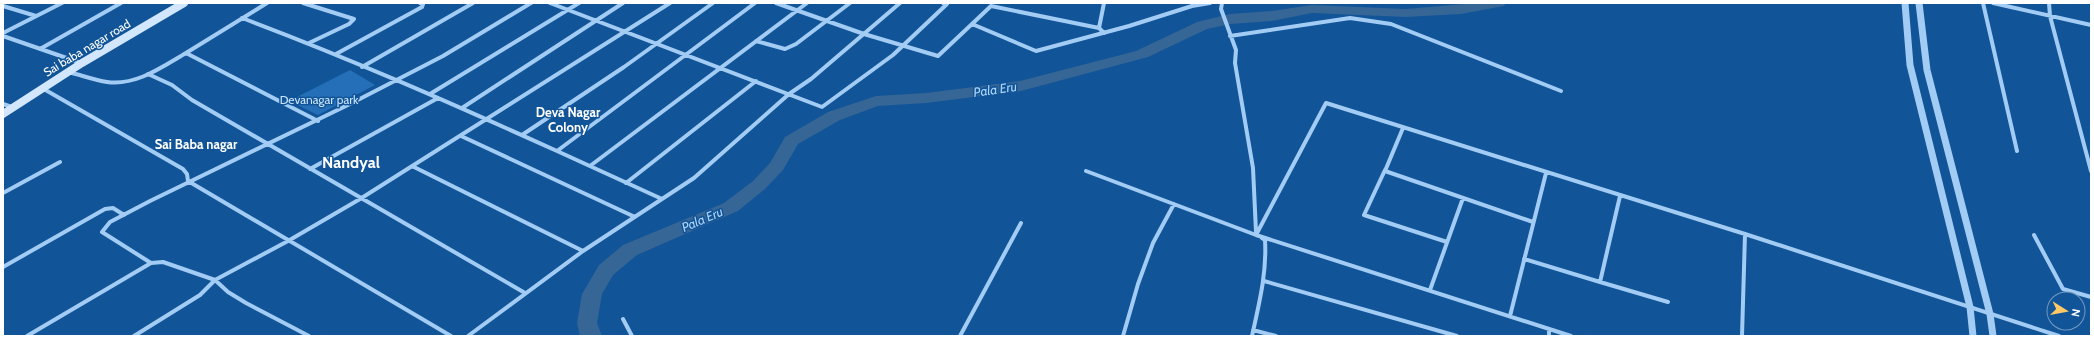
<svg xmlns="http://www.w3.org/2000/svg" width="2094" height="339" font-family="Cabin,sans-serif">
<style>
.green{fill:#246fb7}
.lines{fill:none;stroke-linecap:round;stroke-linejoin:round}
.river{fill:#356696;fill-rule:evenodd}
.minor{stroke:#a2ccf4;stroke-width:4}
.tertiary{stroke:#a2ccf4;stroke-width:7}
.secondary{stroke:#d2e7fd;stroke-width:8}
.labels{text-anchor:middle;stroke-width:3;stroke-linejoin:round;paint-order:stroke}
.street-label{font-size:12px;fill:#fff;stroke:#115498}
.park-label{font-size:12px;fill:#cae5fe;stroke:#115498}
.water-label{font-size:13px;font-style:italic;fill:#aed6fa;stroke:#115498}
.neighbourhood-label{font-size:13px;font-weight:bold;fill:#fff;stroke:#115498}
.district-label{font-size:16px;font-weight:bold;fill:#fff;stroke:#115498}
</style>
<rect width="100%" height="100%" fill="#115498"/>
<path class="green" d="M 350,70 L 375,85 L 318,115 L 289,101 Z"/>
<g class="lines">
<path class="river" d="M 1475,3 L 1506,3 L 1504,6 L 1461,14 L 1406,17 L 1312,13 L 1272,21 L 1230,24 L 1207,29 L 1148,57 L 1021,91 L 926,103 L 878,106 L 840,120 L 798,144 L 783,170 L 765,189 L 738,211 L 637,255 L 613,275 L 602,294 L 597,323 L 602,336 L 580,336 L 577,323 L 582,294 L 599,265 L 623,245 L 724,203 L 753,181 L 770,163 L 785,137 L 828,112 L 876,96 L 926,93 L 1020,81 L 1136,51 L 1197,22 L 1230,14 L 1272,11 L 1312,5 L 1406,9 Z"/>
<path class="minor" d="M 303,3 L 354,19 L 349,24 L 309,43
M 550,3 L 822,107 L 893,55 L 947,4 L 943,3
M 776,3 L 864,34 L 938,56 L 972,24 L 1036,51 L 1129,26 L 1192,6 L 1210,3
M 1222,3 L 1221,9 L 1236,50 L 1235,63 L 1253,168 L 1256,232
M 1983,3 L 2017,151
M 1993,3 L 2091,25
M 2049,3 L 2050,16 L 2091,171
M 3,6 L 36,16
M 242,18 C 349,58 453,104 557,151 L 755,3
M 972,24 L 991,6 L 1099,28 L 1104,33
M 1099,28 L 1104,3
M 3,33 L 62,3
M 3,36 L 81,63
M 1230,36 L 1350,18 L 1391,24 L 1561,91
M 756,41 L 785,49 L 796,44 L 850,3
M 40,49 L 121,3
M 186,53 L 267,3
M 336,54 L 422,7 L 423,4 L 420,3
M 362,67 L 473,3
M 68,72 C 81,75 94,80 107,82 C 136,86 162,67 186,53 L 318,121
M 148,74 L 172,85 L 192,100 L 525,293
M 42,88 L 183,169 L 187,174 L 188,181 L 451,336
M 430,94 L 579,3
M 3,104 L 12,107
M 462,108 L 623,3
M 1403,128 L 1385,171 L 1533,222
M 522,135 L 624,67 L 713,3
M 461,136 L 635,217
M 557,151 L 662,199 L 694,178 L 789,94 L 811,79 L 900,3
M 412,166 L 583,251
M 590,166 L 807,3
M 310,169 L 438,98
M 1385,170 L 1364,215 L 1447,242
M 1086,171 L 1256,235 L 1571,336
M 626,183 L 756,81
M 3,193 L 60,162
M 1256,235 L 1326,103 L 1745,234 L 2059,336
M 2034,235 L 2063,289 L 2091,297
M 1524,259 L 1600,282 L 1620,196
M 3,267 L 105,209 L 113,208 L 124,215
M 1264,281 L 1457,336
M 1600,282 L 1668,302
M 1430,290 L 1463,198
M 1510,316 L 1546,173
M 623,319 L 632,336
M 1549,329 L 1549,336
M 1253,330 L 1276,336
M 27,336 L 151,263
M 134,336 L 200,295 L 215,280 L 288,241 L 360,199 L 670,3
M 309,336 L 246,303 L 228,292 L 215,280 L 163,262 L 151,263 L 102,232 L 110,222 L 150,201 L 350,104 L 443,56 L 531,3
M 468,336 L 583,251 L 662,199
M 960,336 L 1021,223
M 1123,336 L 1138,284 L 1153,243 L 1174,204
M 1252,336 C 1259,304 1267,273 1265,240 L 1262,238
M 1742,336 L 1745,234"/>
<path class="tertiary" d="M 1905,3 L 1910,65 L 1970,307 L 1973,336
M 1919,3 L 1927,70 L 1990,314 L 1993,336"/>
<path class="secondary" d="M 3,114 L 82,63 L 184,3"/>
</g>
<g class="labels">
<g class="street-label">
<text transform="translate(87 48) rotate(-31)" y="4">Sai baba nagar road</text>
</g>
<g class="park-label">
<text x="319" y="104">Devanagar park</text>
</g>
<g class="water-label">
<text transform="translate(995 89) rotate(-8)" y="5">Pala Eru</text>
<text transform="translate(702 219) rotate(-23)" y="5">Pala Eru</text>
</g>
<g class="neighbourhood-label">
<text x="568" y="117">Deva Nagar<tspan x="568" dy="15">Colony</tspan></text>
<text x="196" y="149">Sai Baba nagar</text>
</g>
<g class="district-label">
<text x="351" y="168">Nandyal</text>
</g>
</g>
<rect width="2094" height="339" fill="none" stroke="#ffffff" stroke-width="8"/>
<g transform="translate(2066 311) rotate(101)"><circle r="19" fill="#115498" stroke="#7098c1"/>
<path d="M0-3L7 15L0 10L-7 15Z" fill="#ffc965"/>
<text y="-6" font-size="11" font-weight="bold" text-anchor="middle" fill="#ffffff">N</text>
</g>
</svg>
